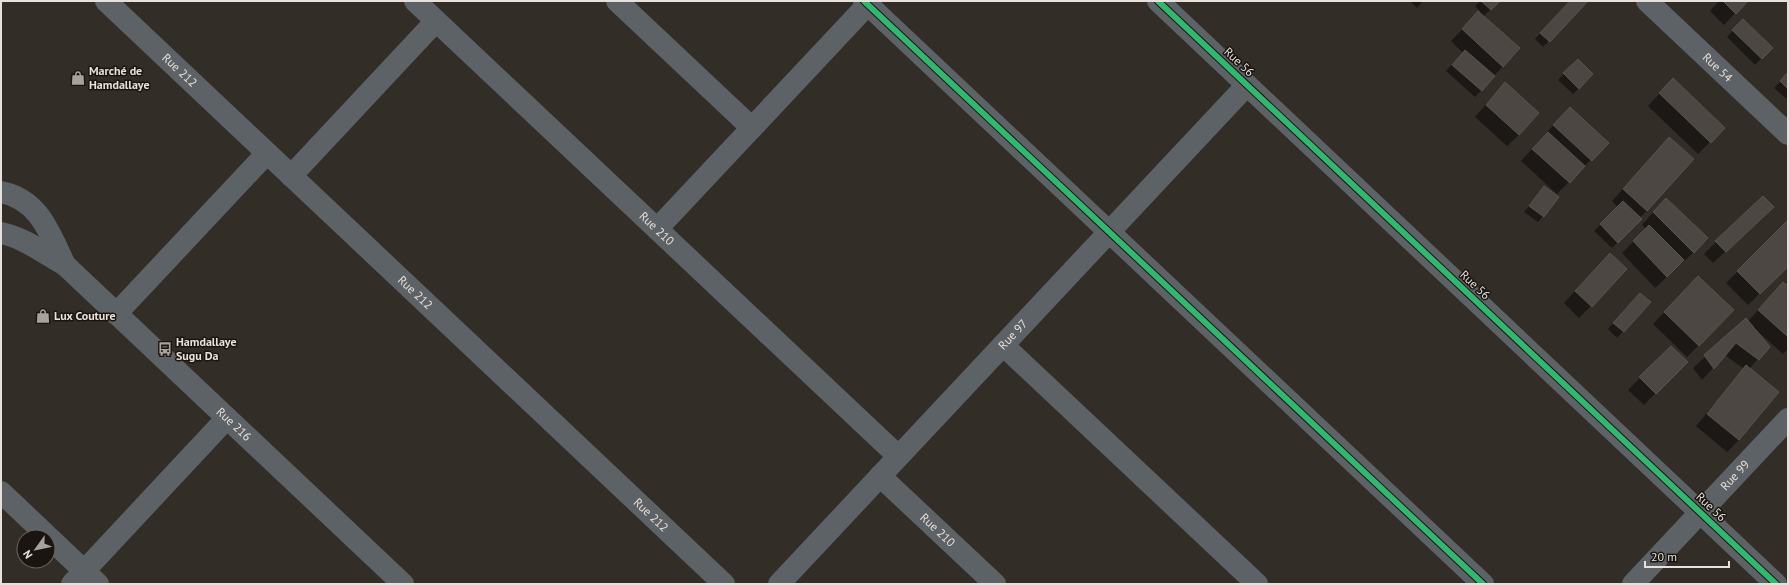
<svg xmlns="http://www.w3.org/2000/svg" width="1789" height="585" font-family="'PT Sans',sans-serif">
<style>
.shadow{fill:#0007}
.building{fill:#4c4742;stroke:#58544f}
.lines{fill:none;stroke-linecap:round;stroke-linejoin:round}
.minor{stroke:#5d6266;stroke-width:22}
.cycleway-casing{stroke:#1b1511;stroke-width:8}
.cycleway{stroke:#33b770;stroke-width:6}
.labels{text-anchor:middle;stroke-width:3;stroke-linejoin:round;paint-order:stroke}
.street-label{font-size:12px;fill:#e8e0da;stroke:#1b1511}
.poi-label{font-size:12px;font-weight:bold;fill:#e8e0da;stroke:#1b1511;text-anchor:start}
</style>
<rect width="100%" height="100%" fill="#332d28"/>
<path class="shadow" d="M 1410,1 L 1423,1 L 1417,8 Z
M 1480,1 L 1499,1 L 1483,17 L 1503,66 L 1475,97 L 1446,71 L 1463,53 L 1451,41 L 1480,11 L 1475,6 Z
M 1571,1 L 1587,1 L 1543,47 L 1535,39 Z
M 1719,1 L 1746,1 L 1724,25 L 1710,11 Z
M 1743,20 L 1771,48 L 1755,65 L 1727,37 Z
M 1578,60 L 1579,88 L 1573,94 L 1558,80 Z
M 1788,73 L 1788,100 L 1774,88 Z
M 1505,83 L 1519,135 L 1507,146 L 1475,117 Z
M 1662,91 L 1710,142 L 1698,154 L 1648,106 Z
M 1558,120 L 1607,143 L 1557,194 L 1521,161 Z
M 1669,138 L 1647,211 L 1639,218 L 1641,219 L 1612,248 L 1594,231 L 1618,207 L 1612,201 Z
M 1545,187 L 1543,216 L 1538,222 L 1524,212 Z
M 1654,211 L 1694,252 L 1655,288 L 1622,253 L 1646,229 L 1642,225 Z
M 1761,219 L 1713,263 L 1704,254 L 1716,242 Z
M 1788,222 L 1788,266 L 1748,305 L 1726,283 Z
M 1598,266 L 1591,306 L 1579,318 L 1564,303 Z
M 1788,287 L 1788,349 L 1783,354 L 1756,330 L 1768,347 L 1749,369 L 1778,392 L 1739,440 L 1727,452 L 1696,426 L 1744,369 L 1725,355 L 1702,380 L 1693,368 L 1746,320 L 1747,322 L 1772,295 Z
M 1686,289 L 1699,345 L 1687,357 L 1653,324 Z
M 1634,300 L 1649,302 L 1617,338 L 1608,329 Z
M 1671,347 L 1686,362 L 1644,405 L 1628,390 Z"/>
<path class="building" d="M 1481,1 L 1500,1 L 1491,10 Z
M 1570,1 L 1588,1 L 1550,42 L 1540,33 Z
M 1723,1 L 1748,1 L 1736,14 Z
M 1478,11 L 1520,48 L 1503,67 L 1462,29 Z
M 1743,19 L 1773,48 L 1762,59 L 1732,30 Z
M 1465,50 L 1495,76 L 1482,91 L 1452,65 Z
M 1578,59 L 1593,74 L 1579,89 L 1563,73 Z
M 1788,72 L 1788,89 L 1780,81 Z
M 1673,78 L 1725,128 L 1711,143 L 1659,93 Z
M 1505,82 L 1539,113 L 1519,135 L 1486,105 Z
M 1570,107 L 1609,143 L 1592,161 L 1553,125 Z
M 1548,132 L 1585,166 L 1570,183 L 1532,149 Z
M 1669,137 L 1694,159 L 1647,211 L 1623,189 Z
M 1544,186 L 1559,197 L 1544,217 L 1529,206 Z
M 1763,196 L 1774,207 L 1726,252 L 1715,241 Z
M 1666,198 L 1708,238 L 1694,253 L 1653,212 Z
M 1623,201 L 1642,219 L 1618,243 L 1600,224 Z
M 1788,220 L 1788,267 L 1760,294 L 1737,271 Z
M 1649,225 L 1684,260 L 1667,277 L 1633,241 Z
M 1610,253 L 1627,269 L 1592,307 L 1575,291 Z
M 1698,276 L 1734,310 L 1699,346 L 1664,312 Z
M 1783,282 L 1788,286 L 1788,337 L 1758,310 Z
M 1640,293 L 1651,302 L 1624,332 L 1613,323 Z
M 1746,318 L 1770,347 L 1759,360 L 1736,343 L 1714,369 L 1704,355 Z
M 1671,346 L 1688,362 L 1656,394 L 1639,377 Z
M 1746,365 L 1779,392 L 1739,440 L 1707,414 Z"/>
<g class="lines">
<g class="minor">
<path id="s1" d="M 106,1 L 724,584"/>
<path id="s2" d="M 415,1 L 898,456"/>
<path d="M 617,1 L 752,128"/>
<path d="M 864,1 L 1483,584"/>
<path d="M 1158,1 L 1776,584"/>
<path id="s3" d="M 1647,1 L 1788,134"/>
<path d="M 291,176 L 436,21"/>
<path d="M 1,192 C 39,199 50,234 65,265"/>
<path d="M 657,229 L 871,1"/>
<path id="s4" d="M 1,233 C 23,237 45,254 65,265 L 403,584"/>
<path d="M 116,314 L 267,153"/>
<path d="M 1003,345 L 1257,584"/>
<path id="s5" d="M 880,476 L 995,584"/>
<path d="M 1,492 L 98,584"/>
<path d="M 72,584 L 227,418"/>
<path id="s6" d="M 779,584 L 1247,85"/>
<path id="s7" d="M 1633,584 L 1788,419"/>
</g>
<defs>
<path id="cycleway" d="M 864,1 L 1483,584
M 1158,1 L 1776,584"/>
</defs>
<use href="#cycleway" class="cycleway-casing"/>
<use href="#cycleway" class="cycleway"/>
</g>
<defs>
<symbol id="shop-bare" viewBox="-9 -9 18 18"><path d="M-5-2.5h2.3a2.7 3.5 0 0 1 5.4 0H5L5.5 6h-11ZM-1.5-2.5h3a1.5 2.3 0 0 0-3 0Z" fill="#a9a19c" stroke="#1b1511" stroke-width="2.5" paint-order="stroke"/></symbol>
<symbol id="bus-bare" viewBox="-9 -9 18 18"><path d="M-5-6H5V4H4V6H2V4H-2V6H-4V4H-5ZM-3.5-4V0h7V-4ZM-3.5 1.2v1.5H-2V1.2ZM2 1.2v1.5H3.5V1.2Z" fill="#a9a19c" stroke="#1b1511" stroke-width="2.5" paint-order="stroke"/></symbol>
</defs>
<g fill-rule="evenodd">
<use href="#shop-bare" x="68" y="68" width="20" height="20"/>
<use href="#shop-bare" x="33" y="306" width="20" height="20"/>
<use href="#bus-bare" x="155" y="339" width="20" height="20"/>
</g>
<g class="labels">
<g class="street-label">
<text transform="translate(1239 62) rotate(43)" y="4">Rue 56</text>
<text dy="4" stroke="none"><textPath href="#s3" startOffset="97">Rue 54</textPath></text>
<text dy="4" stroke="none"><textPath href="#s1" startOffset="101">Rue 212</textPath></text>
<text dy="4" stroke="none"><textPath href="#s2" startOffset="332">Rue 210</textPath></text>
<text transform="translate(1475 285) rotate(43)" y="4">Rue 56</text>
<text dy="4" stroke="none"><textPath href="#s1" startOffset="425">Rue 212</textPath></text>
<text dy="4" stroke="none"><textPath href="#s6" startOffset="342">Rue 97</textPath></text>
<text dy="4" stroke="none"><textPath href="#s4" startOffset="304">Rue 216</textPath></text>
<text dy="4" stroke="none"><textPath href="#s7" startOffset="149">Rue 99</textPath></text>
<text transform="translate(1711 507) rotate(43)" y="4">Rue 56</text>
<text dy="4" stroke="none"><textPath href="#s1" startOffset="749">Rue 212</textPath></text>
<text dy="4" stroke="none"><textPath href="#s5" startOffset="79">Rue 210</textPath></text>
</g>
<g class="poi-label">
<text x="89" y="75">Marché de<tspan x="89" dy="14">Hamdallaye</tspan></text>
<text x="54" y="320">Lux Couture</text>
<text x="176" y="346">Hamdallaye<tspan x="176" dy="14">Sugu Da</tspan></text>
</g>
</g>
<rect width="1789" height="585" fill="none" stroke="#e8e0da" stroke-width="4"/>
<g transform="translate(36 549) rotate(237)"><circle r="19" fill="#1b1511" stroke="#6d6661"/>
<path d="M0-3L7 15L0 10L-7 15Z" fill="#a9a19c"/>
<text y="-6" font-size="11" font-weight="bold" text-anchor="middle" fill="#e8e0da">N</text>
</g>
<path d="M1645 561v6h84v-6" fill="none" stroke="#e8e0da" stroke-width="2"/>
<text x="1651" y="561" font-size="12" fill="#e8e0da" stroke="#1b1511" stroke-width="3" paint-order="stroke">20 m</text>
</svg>
